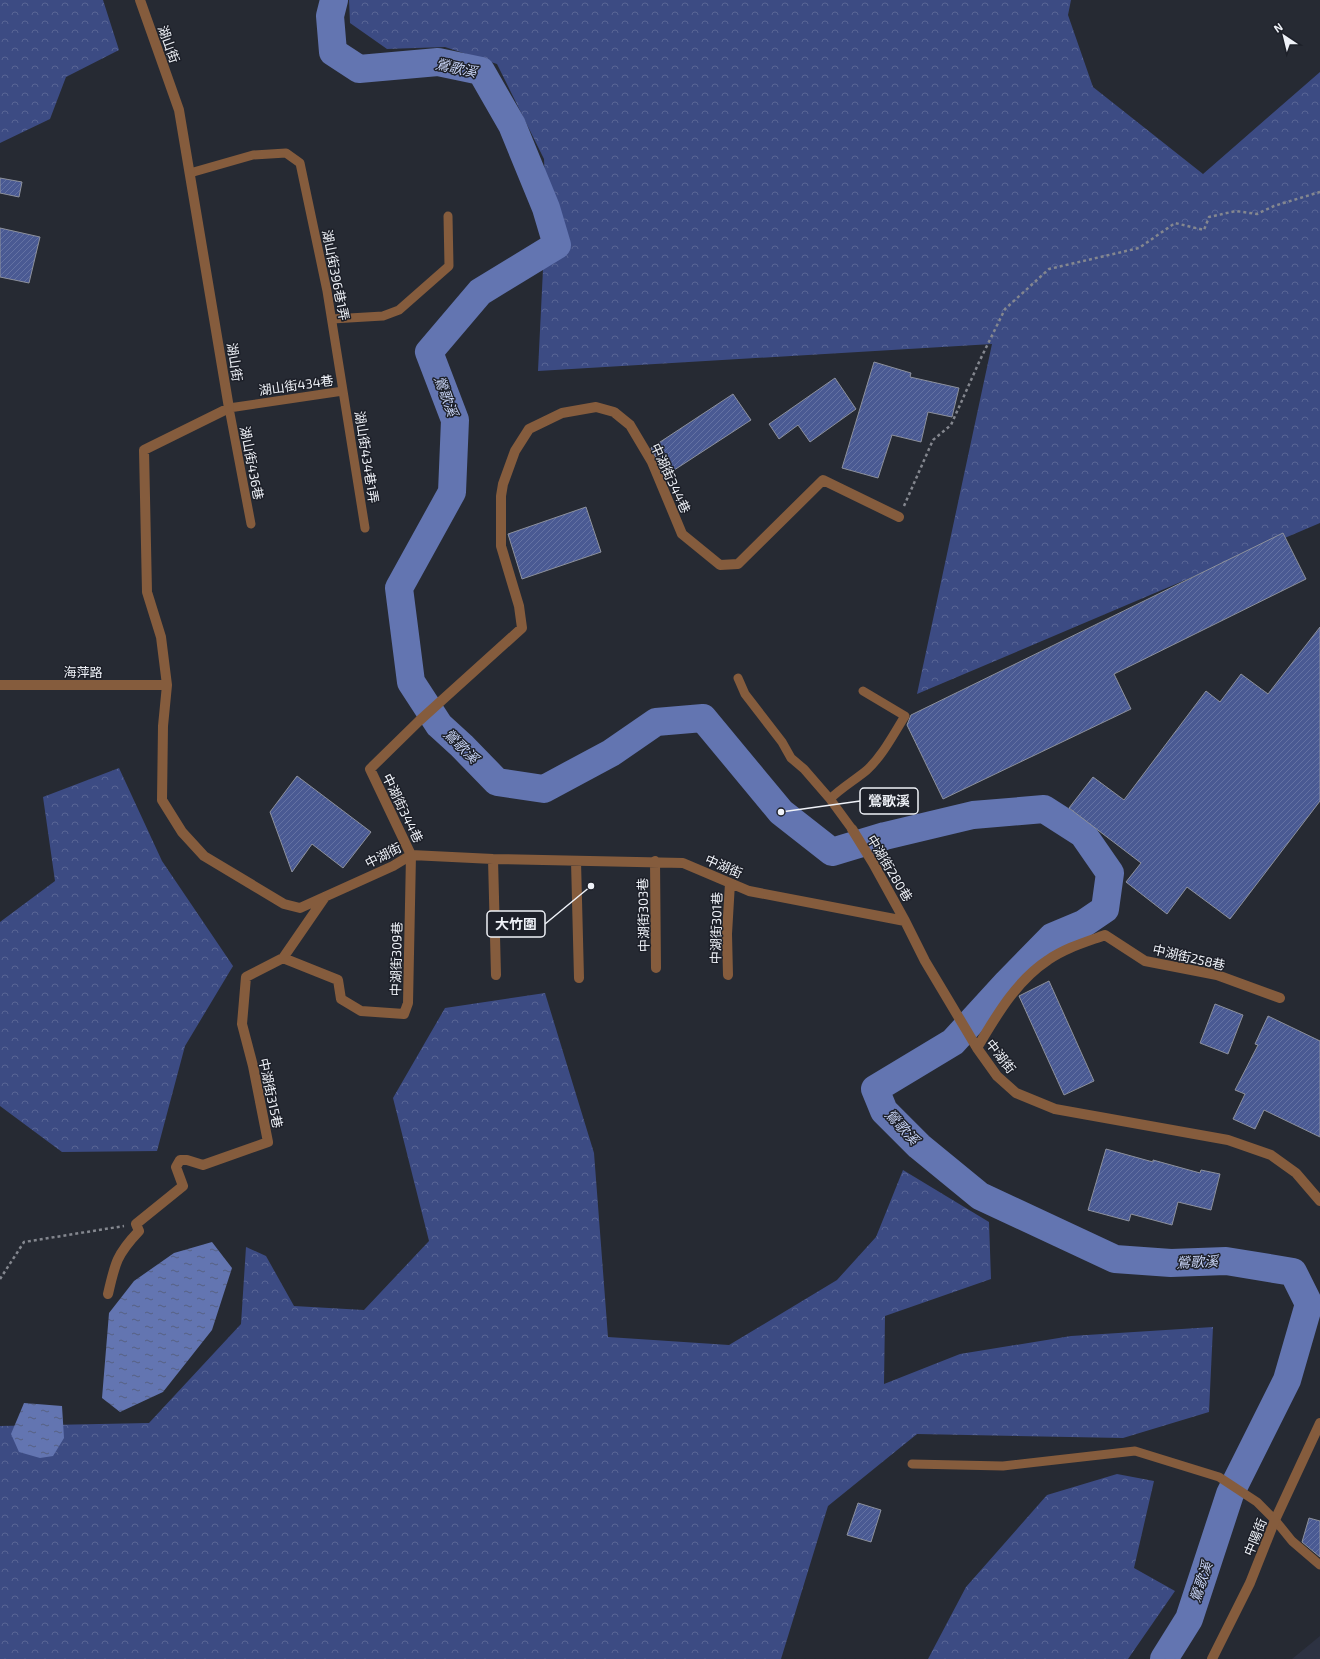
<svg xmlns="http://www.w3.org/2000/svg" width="1320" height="1659" font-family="'Exo 2','Noto Sans TC',sans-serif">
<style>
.built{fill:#2d3242}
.forest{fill:url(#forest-crowns)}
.water{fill:url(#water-ripples)}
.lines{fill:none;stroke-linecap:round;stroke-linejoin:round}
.river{stroke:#6375b1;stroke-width:28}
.building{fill:url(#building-hatch);stroke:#8d919d}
.path{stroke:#84878f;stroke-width:2.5;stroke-dasharray:3 3;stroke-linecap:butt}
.lane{stroke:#855c3d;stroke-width:9}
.street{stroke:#855c3d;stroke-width:10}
.labels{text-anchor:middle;stroke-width:3;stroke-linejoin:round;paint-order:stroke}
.street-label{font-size:13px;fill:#eff2f8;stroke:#1d2029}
.water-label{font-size:14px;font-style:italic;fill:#c8d4f6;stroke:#1d2029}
.leader{fill:none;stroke:#eff2f8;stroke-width:1.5}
.callout-dot{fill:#eff2f8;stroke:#1d2029;stroke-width:1.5}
.callout{fill:#1d2029;stroke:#eff2f8;stroke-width:1.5}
.callout-label{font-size:14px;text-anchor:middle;font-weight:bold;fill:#eff2f8}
</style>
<defs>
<pattern id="forest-crowns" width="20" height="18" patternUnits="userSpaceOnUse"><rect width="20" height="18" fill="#3c4b83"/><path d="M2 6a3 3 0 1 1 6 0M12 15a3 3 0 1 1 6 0" fill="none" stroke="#586595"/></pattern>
<pattern id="water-ripples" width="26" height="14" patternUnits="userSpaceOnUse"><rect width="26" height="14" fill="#6375b1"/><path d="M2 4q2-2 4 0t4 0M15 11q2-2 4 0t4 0" fill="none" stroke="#576183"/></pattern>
<pattern id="building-hatch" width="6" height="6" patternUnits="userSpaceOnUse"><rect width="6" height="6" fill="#4a5a93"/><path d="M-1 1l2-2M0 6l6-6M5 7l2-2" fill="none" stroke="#6472a3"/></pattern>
</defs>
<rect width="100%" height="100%" fill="#262a33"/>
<path class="built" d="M 1320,1636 L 1320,1659 L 1292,1659 Z"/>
<path class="forest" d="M 0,0 L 103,0 L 119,50 L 66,77 L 50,119 L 0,143 Z
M 349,0 L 1071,0 L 1068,15 L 1093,87 L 1203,174 L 1320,72 L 1320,523 L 917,694 L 992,344 L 538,371 L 546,208 L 544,159 L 497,64 L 445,47 L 387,49 L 350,23 Z
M 119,768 L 162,861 L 233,966 L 185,1046 L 157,1151 L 62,1152 L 0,1106 L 0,922 L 55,881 L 43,797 Z
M 545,993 L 594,1153 L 608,1337 L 729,1345 L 837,1280 L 876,1237 L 903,1170 L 989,1222 L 991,1279 L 885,1316 L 884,1384 L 960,1354 L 1071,1336 L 1213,1327 L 1209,1412 L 1123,1438 L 917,1434 L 828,1506 L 781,1659 L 0,1659 L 0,1426 L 149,1423 L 241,1324 L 246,1247 L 266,1256 L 294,1306 L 364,1310 L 429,1241 L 393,1098 L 445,1008 Z
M 1117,1474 L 1154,1481 L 1134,1568 L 1175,1591 L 1128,1659 L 928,1659 L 966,1587 L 1047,1495 Z"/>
<path class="water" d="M 212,1242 L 232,1268 L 212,1330 L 163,1392 L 120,1412 L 102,1398 L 109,1313 L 134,1281 L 174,1253 Z
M 24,1403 L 62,1406 L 64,1438 L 53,1456 L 40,1458 L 19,1452 L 11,1434 Z"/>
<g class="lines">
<path class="river" d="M 334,0 L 330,16 L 333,52 L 359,69 L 438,62 L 481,71 L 512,125 L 546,208 L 557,245 L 480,292 L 429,352 L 455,420 L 452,492 L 399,588 L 411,682 L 439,725 L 462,746 L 497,782 L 544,789 L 611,753 L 656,722 L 703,718 L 781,812 L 832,852 L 885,836 L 973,815 L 1044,809 L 1083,834 L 1110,873 L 1105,909 L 1083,924 L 1052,937 L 1007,983 L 953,1042 L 875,1089 L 884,1111 L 919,1146 L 980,1196 L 1115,1259 L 1171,1263 L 1226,1261 L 1293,1272 L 1309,1304 L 1287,1380 L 1230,1494 L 1189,1619 L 1164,1659"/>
</g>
<path class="building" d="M 0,178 L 22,182 L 19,197 L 0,193 Z
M 0,228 L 40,237 L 29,283 L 0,277 Z
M 874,362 L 911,373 L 910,377 L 959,388 L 952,417 L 928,412 L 921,442 L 892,435 L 878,478 L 842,468 Z
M 835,378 L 856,409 L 810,442 L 798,425 L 779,439 L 769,424 Z
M 733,394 L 751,420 L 665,476 L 651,448 Z
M 586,507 L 601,552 L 522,579 L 508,534 Z
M 1283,533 L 1306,579 L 1114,674 L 1131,709 L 943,799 L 907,725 L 911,715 Z
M 1320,627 L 1320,801 L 1230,919 L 1187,887 L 1167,914 L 1126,882 L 1141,863 L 1069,808 L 1093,777 L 1124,800 L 1206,691 L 1220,702 L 1241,674 L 1268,694 Z
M 297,776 L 371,832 L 343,868 L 312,844 L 292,872 L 270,812 Z
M 1049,981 L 1094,1081 L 1064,1095 L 1019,996 Z
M 1215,1004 L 1243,1015 L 1228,1054 L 1200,1043 Z
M 1268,1016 L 1320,1041 L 1320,1137 L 1264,1110 L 1255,1129 L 1233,1119 L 1245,1094 L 1235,1090 L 1258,1045 L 1255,1044 Z
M 1106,1149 L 1153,1162 L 1153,1160 L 1200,1173 L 1201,1170 L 1220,1174 L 1211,1210 L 1178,1202 L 1172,1225 L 1131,1214 L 1129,1221 L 1088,1210 Z
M 858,1503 L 881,1510 L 871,1542 L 847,1535 Z
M 1309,1518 L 1320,1521 L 1320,1557 L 1302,1542 Z"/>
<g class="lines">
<path class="path" d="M 904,506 L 933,440 L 951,425 L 980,360 L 1005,309 L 1049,269 L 1139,248 L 1175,223 L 1204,230 L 1209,217 L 1236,211 L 1257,214 L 1274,206 L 1320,192
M 0,1279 L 24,1242 L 124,1226"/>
<path class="lane" d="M 190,173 L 253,155 L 286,153 L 300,163 L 327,291 L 365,528
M 332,319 L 383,316 L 399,310 L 449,266 L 448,216
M 251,524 L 229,408 L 343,391
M 738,678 L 745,694 L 782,742 L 791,758 L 804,769 L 830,799 C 841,788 855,780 867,770 C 883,755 893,735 905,716 L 863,691
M 830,799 L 852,829
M 912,1464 L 1003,1466 L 1135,1451 L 1219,1477 L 1257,1502 L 1275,1520 L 1292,1541 L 1320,1565"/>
<path class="street" d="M 140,0 L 179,110 L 229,408 L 144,450 L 147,592 L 161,637 L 167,685 L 163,726 L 162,800 L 182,832 L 204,856 L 284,904 L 300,908 L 393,866 L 411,855 L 493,859 L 683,863 L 749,891 L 905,921 L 925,961 L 977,1048 L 997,1076 L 1016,1093 L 1055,1109 L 1228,1140 L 1271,1155 L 1296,1173 L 1320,1201
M 0,685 L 167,685
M 852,829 L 873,863 L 905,921
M 493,859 L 496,975
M 576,861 L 579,978
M 655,861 L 656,968
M 283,958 L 338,980 L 341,999 L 361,1011 L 404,1014 L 408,1003 L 411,855 L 370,769 L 419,721 L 522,628 L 519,606 L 501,546 L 501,496 L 503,484 L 515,451 L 529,429 L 562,413 L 596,407 L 614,412 L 630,425 L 652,462 L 682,534 L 720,565 L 738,564 L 823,480 L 899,517
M 728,975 L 727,934 L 730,883
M 977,1048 C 996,1016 1016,981 1048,960 C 1065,948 1086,942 1105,935 L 1145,961 L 1217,975 L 1280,998
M 108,1294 C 115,1263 117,1254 139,1231 L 136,1224 L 183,1186 L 176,1167 L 180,1160 L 187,1160 L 203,1165 L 268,1142 L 253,1066 L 242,1024 L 246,977 L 283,958 L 325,897
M 1212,1659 L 1250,1583 L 1275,1520 L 1320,1423"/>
</g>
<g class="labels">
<g class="street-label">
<text transform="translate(169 44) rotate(70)" y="5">湖山街</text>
<text transform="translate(336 275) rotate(79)" y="5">湖山街396巷1弄</text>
<text transform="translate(235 362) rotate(81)" y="5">湖山街</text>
<text transform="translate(296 385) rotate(-8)" y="5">湖山街434巷</text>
<text transform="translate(367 457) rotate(81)" y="5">湖山街434巷1弄</text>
<text transform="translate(252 463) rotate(79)" y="5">湖山街436巷</text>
<text transform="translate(671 478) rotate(65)" y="5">中湖街344巷</text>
<text x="83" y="677">海萍路</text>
<text transform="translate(403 808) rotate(64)" y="5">中湖街344巷</text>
<text transform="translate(383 855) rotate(-27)" y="5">中湖街</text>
<text transform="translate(724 866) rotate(23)" y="5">中湖街</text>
<text transform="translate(890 868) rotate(59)" y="5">中湖街280巷</text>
<text transform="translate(643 915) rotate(-91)" y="5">中湖街303巷</text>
<text transform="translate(716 928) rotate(-89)" y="5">中湖街301巷</text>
<text transform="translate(1189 957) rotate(13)" y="5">中湖街258巷</text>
<text transform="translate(396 959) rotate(-89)" y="5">中湖街309巷</text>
<text transform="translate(1001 1056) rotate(52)" y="5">中湖街</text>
<text transform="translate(271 1093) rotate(78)" y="5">中湖街315巷</text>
<text transform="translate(1255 1537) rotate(-68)" y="5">中陽街</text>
</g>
<g class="water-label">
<text transform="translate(456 68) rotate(12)" y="5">鶯歌溪</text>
<text transform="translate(446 396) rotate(70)" y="5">鶯歌溪</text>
<text transform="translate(461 746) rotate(44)" y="5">鶯歌溪</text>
<text transform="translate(902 1127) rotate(47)" y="5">鶯歌溪</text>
<text transform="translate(1197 1262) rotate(-3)" y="5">鶯歌溪</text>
<text transform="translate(1201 1582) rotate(-72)" y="5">鶯歌溪</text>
</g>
</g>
<path class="leader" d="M781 812L860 801M591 886L545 924"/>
<g class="callout-dot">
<circle cx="781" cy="812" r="4"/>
<circle cx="591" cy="886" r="4"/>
</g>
<g class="callout">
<rect x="860" y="788" width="58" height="26" rx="4"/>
<rect x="487" y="911" width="58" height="26" rx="4"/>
</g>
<g class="callout-label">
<text x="889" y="806">鶯歌溪</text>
<text x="516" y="929">大竹圍</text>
</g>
<g transform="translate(1284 36) rotate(325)" stroke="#1d2029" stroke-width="3" paint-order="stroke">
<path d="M0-3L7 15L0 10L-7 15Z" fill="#eff2f8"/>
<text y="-6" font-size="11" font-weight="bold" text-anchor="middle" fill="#eff2f8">N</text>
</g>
</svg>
